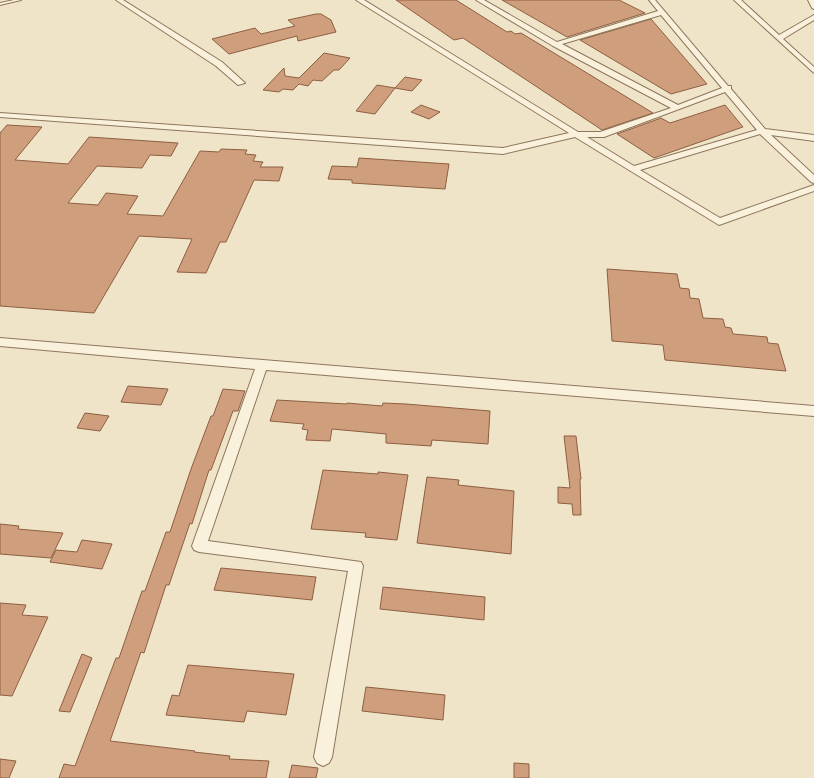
<svg xmlns="http://www.w3.org/2000/svg" width="814" height="778" viewBox="0 0 814 778" font-family="Bitter,serif">
<style>
.building{fill:#cf9f7d;stroke:#8d5f41}
.lines{fill:none;stroke-linecap:round;stroke-linejoin:round}
.lane-casing{stroke:#8d765c;stroke-width:2}
.street-casing{stroke:#8d765c;stroke-width:2}
.lane{fill:#faf1dc;fill-rule:evenodd}
.street{fill:#faf1dc;fill-rule:evenodd}
</style>
<rect width="100%" height="100%" fill="#f0e4c8"/>
<g class="building">
<polygon points="396,0 456,0 507,32 511,31 515,34 521,33 653,113 602,130 463,38 454,40"/>
<polygon points="502,0 619,0 645,13 567,37"/>
<polygon points="316,14 321,14 331,20 336,32 298,41 297,36 229,54 212,39 255,28 261,34 295,26 288,20"/>
<polygon points="651,19 707,84 671,94 580,40"/>
<polygon points="324,53 350,58 339,70 334,70 322,81 313,80 308,86 299,84 293,90 283,89 279,92 263,90 284,68 285,76 299,78"/>
<polygon points="405,77 422,80 412,91 395,88"/>
<polygon points="377,85 395,88 375,114 356,111"/>
<polygon points="421,105 440,112 429,119 411,112"/>
<polygon points="725,105 743,127 654,158 617,134 661,118 670,123"/>
<polygon points="7,125 42,127 15,160 68,164 89,137 178,143 171,156 150,155 142,168 97,166 68,203 98,205 106,193 138,196 127,214 163,216 200,151 219,152 221,149 247,150 245,154 256,155 253,161 263,162 260,167 283,167 279,181 254,180 226,242 220,242 206,273 177,272 192,239 139,236 94,313 0,306 0,133"/>
<polygon points="359,158 449,164 445,189 352,183 352,180 328,179 332,166 357,167"/>
<polygon points="607,269 677,274 680,288 689,289 690,298 699,299 703,318 723,319 725,327 731,328 733,334 767,337 768,343 778,344 786,371 665,360 663,345 612,341"/>
<polygon points="128,386 168,389 161,405 121,402"/>
<polygon points="223,389 245,391 238,411 233,411 211,470 209,470 192,524 190,523 169,585 166,585 144,653 141,652 110,741 195,751 194,752 230,756 229,759 269,761 266,778 59,778 64,764 75,766 116,658 119,658 142,591 145,591 166,532 170,532 191,469 211,416 213,416"/>
<polygon points="277,400 347,404 347,403 382,406 383,403 406,404 490,411 488,444 432,440 431,446 386,443 386,434 332,429 330,441 306,440 308,430 302,429 304,424 270,421"/>
<polygon points="85,413 109,416 100,431 77,428"/>
<polygon points="564,436 576,436 581,479 580,479 581,515 573,515 572,504 558,503 558,487 570,488"/>
<polygon points="323,470 378,474 378,472 408,475 397,540 365,537 366,533 311,529"/>
<polygon points="427,477 459,480 458,485 514,491 511,554 417,543"/>
<polygon points="0,524 19,526 18,529 63,533 51,558 0,554"/>
<polygon points="82,540 112,544 102,569 50,562 56,550 77,552"/>
<polygon points="221,568 316,577 312,600 214,590"/>
<polygon points="383,587 485,597 484,620 380,609"/>
<polygon points="0,603 26,605 22,615 48,617 12,696 0,695"/>
<polygon points="82,654 92,658 70,712 59,711"/>
<polygon points="188,665 294,674 286,715 247,711 244,722 166,715 172,695 179,696"/>
<polygon points="366,687 445,695 443,720 362,711"/>
<polygon points="0,759 16,761 9,778 0,778"/>
<polygon points="514,763 529,764 529,778 514,778"/>
<polygon points="292,765 318,768 316,778 289,778"/>
</g>
<g class="lines">
<defs>
<polygon id="lane" points="14,0 21,0 0,5 0,3"/>
<g id="street">
<polygon points="116,0 123,0 222,62 245,83 238,85 216,66"/>
<path d="M356 0H364L578 132H600L671 108 553 46 476 0H484L557 42 658 11 649 0H655L728 86H731V89L765 129 814 135V141L771 135 814 175V183L811 182 760 134 640 170 720 218 814 185V191L719 225 575 137 503 154 0 117V113L503 148 569 133ZM661 15 722 88 678 105 562 44ZM725 92 757 130 634 166 587 137H604Z"/>
<polygon points="734,0 741,0 779,35 814,15 814,20 783,39 814,67 814,73"/>
<polygon points="808,0 814,0 814,9 812,8"/>
<polygon points="0,338 814,406 814,416 266,370 208,541 361,562 363,566 332,757 329,763 323,766 317,763 314,757 348,571 199,552 194,550 192,546 255,369 0,346"/>
</g>
</defs>
<use href="#lane" class="lane-casing"/>
<use href="#street" class="street-casing"/>
<use href="#lane" class="lane"/>
<use href="#street" class="street"/>
</g>
</svg>
